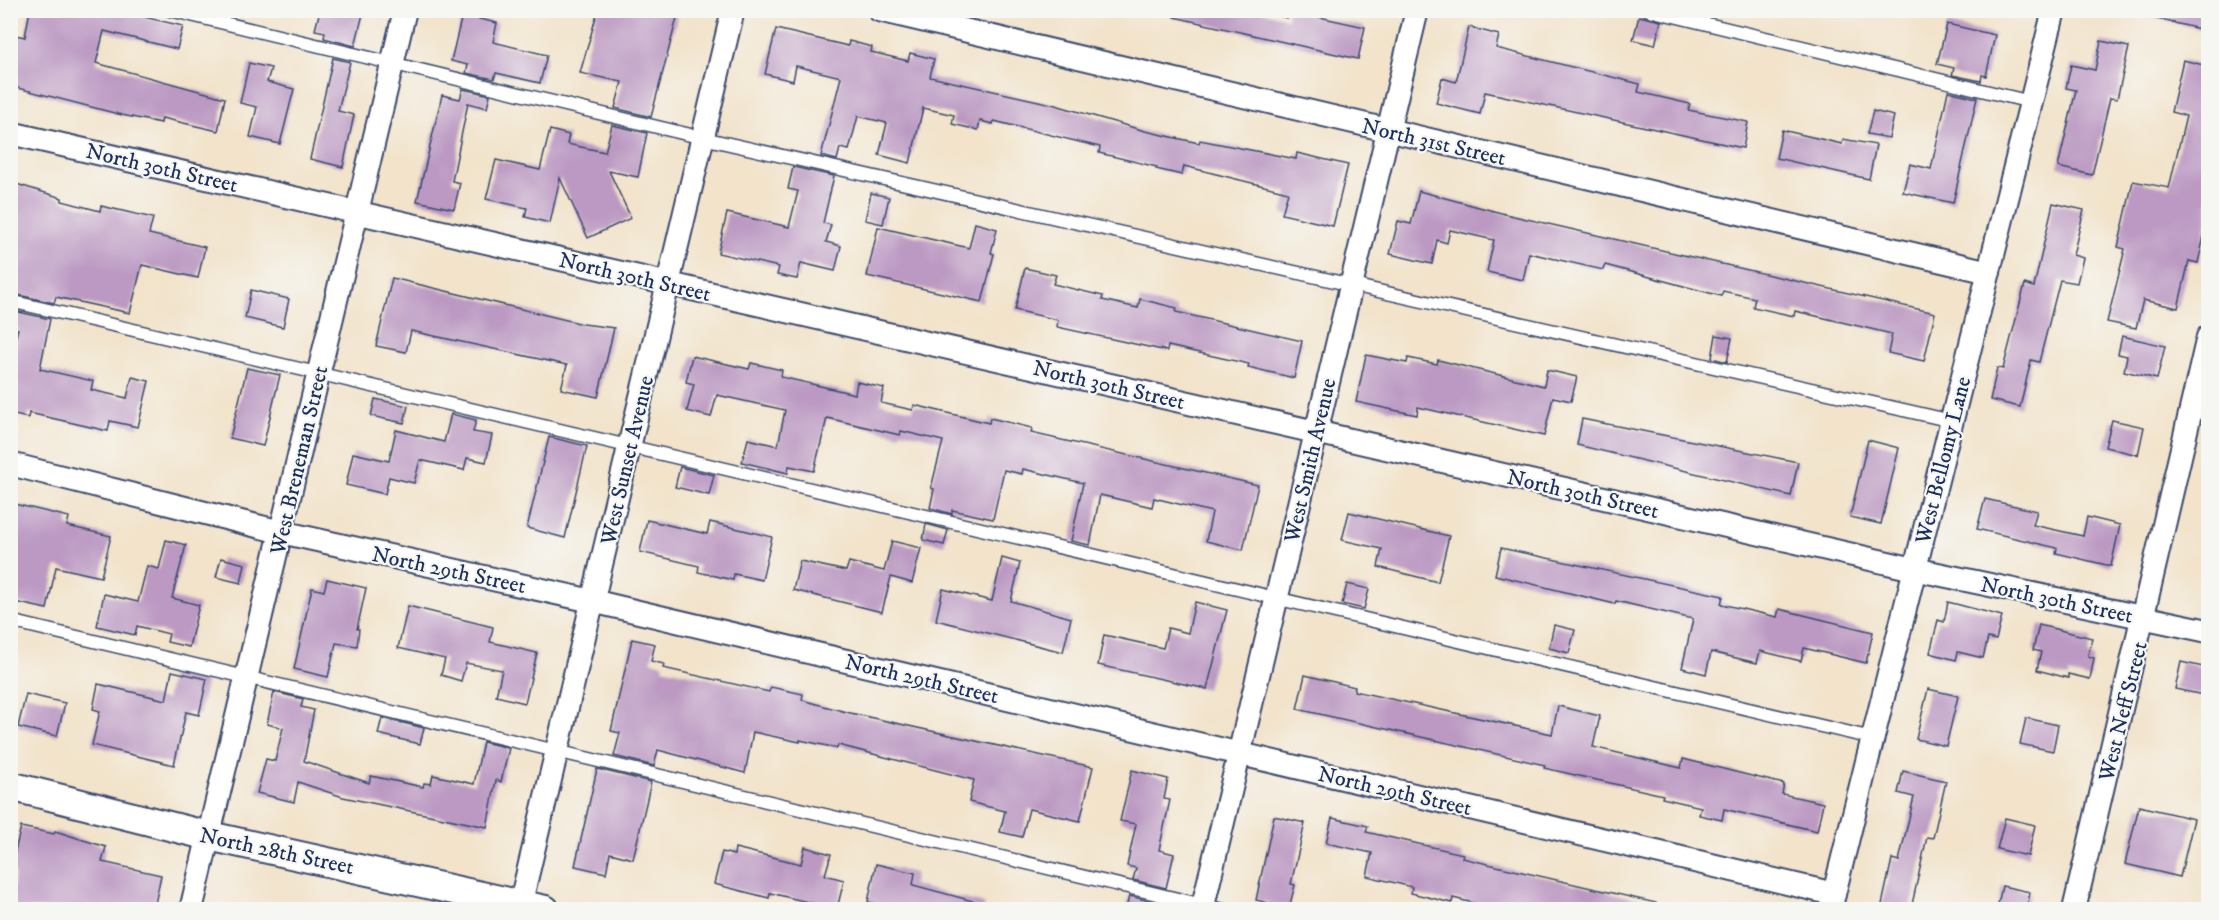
<svg xmlns="http://www.w3.org/2000/svg" width="2219" height="920" viewBox="0 0 2219 920" font-family="'IM FELL DW Pica',serif">
<style>
.building{fill:#bb99c2}
.lines{fill:none;stroke-linecap:round;stroke-linejoin:round}
.service-casing{stroke:#3b4a6e;stroke-width:15}
.minor-casing{stroke:#3b4a6e;stroke-width:26}
.tertiary-casing{stroke:#3b4a6e;stroke-width:32}
.service{stroke:#fff;stroke-width:12}
.minor{stroke:#fff;stroke-width:22}
.tertiary{stroke:#fff;stroke-width:28}
.labels{text-anchor:middle;stroke-width:4.5;stroke-linejoin:round;paint-order:stroke}
.street-label{font-size:22px;fill:#1b2f5e;stroke:#f6f6f2}
</style>
<rect width="100%" height="100%" fill="#f6f6f2"/>
<filter id="ink" filterUnits="userSpaceOnUse"><feTurbulence type="fractalNoise" baseFrequency=".0167" numOctaves="2"/><feDisplacementMap in="SourceGraphic" scale="12" xChannelSelector="R" yChannelSelector="G"/><feConvolveMatrix kernelMatrix="1 2 1 2 8 2 1 2 1" color-interpolation-filters="sRGB"/></filter>
<filter id="wash" filterUnits="userSpaceOnUse"><feTurbulence type="fractalNoise" baseFrequency=".008" numOctaves="4" result="noise"/><feDisplacementMap in="SourceGraphic" scale="24" xChannelSelector="R" yChannelSelector="G"/><feGaussianBlur stdDeviation="1.35" result="paint"/><feColorMatrix in="noise" values="0 0 0 0 0 0 0 0 0 0 0 0 0 0 0 0 0 1.4 0 .05"/><feComposite in="paint" operator="in"/></filter>
<g filter="url(#wash)">
<rect width="100%" height="100%" fill="#f2e3ca"/>
<g id="blocks">
<g class="building">
<polygon points="30,10 114,10 183,26 177,49 104,31 96,63 225,98 218,131 162,118 161,123 122,115 10,86 10,34 25,37"/>
<polygon points="320,10 364,10 355,46 324,38 325,32 315,30"/>
<polygon points="598,10 679,10 651,117 615,108 622,82 580,73"/>
<polygon points="1175,10 1256,10 1287,18 1288,10 1320,10 1319,17 1365,27 1358,59 1174,17"/>
<polygon points="2150,10 2208,10 2208,31 2149,17"/>
<polygon points="462,15 497,23 493,42 547,55 540,83 496,73 494,79 466,73 468,65 451,61"/>
<polygon points="1639,16 1661,21 1655,45 1633,40"/>
<polygon points="1947,24 1995,35 1986,76 1982,75 1981,81 1952,75 1954,68 1937,64"/>
<polygon points="1469,27 1499,35 1496,48 1640,84 1638,92 1690,104 1688,110 1748,122 1743,148 1485,92 1480,114 1436,103 1442,78 1456,82"/>
<polygon points="776,29 848,46 849,41 872,47 871,52 908,61 910,53 934,59 930,77 1052,104 1145,131 1199,143 1200,140 1296,159 1297,153 1348,165 1333,226 1282,214 1288,192 1184,166 1182,175 1156,169 1157,167 1099,153 1100,147 994,121 993,124 980,121 978,130 952,124 954,115 923,108 910,163 879,155 887,123 858,116 849,150 840,148 837,160 821,156 841,77 796,66 793,81 765,74"/>
<polygon points="2101,41 2129,47 2117,99 2110,98 2092,175 2058,167 2076,90 2066,88 2071,65 2095,70"/>
<polygon points="333,58 350,62 338,111 354,115 343,167 310,159"/>
<polygon points="2183,60 2208,66 2203,96 2208,97 2208,218 2198,263 2189,261 2178,308 2143,300 2136,328 2107,322 2125,249 2118,247 2133,181 2169,188 2186,116 2171,112"/>
<polygon points="249,63 271,68 267,82 294,89 280,144 250,137 257,107 240,103"/>
<polygon points="463,89 490,95 487,108 468,103 452,181 460,183 454,209 417,201 442,95 460,99"/>
<polygon points="1948,91 1977,98 1953,203 1903,192 1910,164 1931,169"/>
<polygon points="1873,111 1894,116 1889,138 1867,134"/>
<polygon points="612,125 647,133 638,177 609,171 631,218 588,238 560,178 550,223 525,217 527,208 486,199 496,160 540,170 550,130 569,135 567,144 605,152"/>
<polygon points="1782,130 1842,144 1843,139 1876,145 1869,179 1776,158"/>
<polygon points="793,167 834,176 823,223 831,225 826,242 841,246 835,271 801,263 797,279 777,275 779,267 718,253 727,213 789,227 798,191 788,189"/>
<polygon points="10,182 62,198 62,201 100,211 101,206 153,218 149,234 205,247 198,278 142,265 130,313 56,297 54,303 10,293"/>
<polygon points="1419,191 1505,214 1935,313 1924,361 1888,353 1892,334 1795,311 1794,316 1753,307 1755,298 1723,291 1721,296 1605,265 1603,270 1529,253 1523,280 1487,272 1494,240 1450,230 1447,243 1437,240 1432,264 1390,254 1398,221 1411,224"/>
<polygon points="871,193 889,197 883,224 865,220"/>
<polygon points="2053,203 2084,210 2073,255 2083,258 2077,283 2060,280 2039,362 2031,360 2020,407 1990,400 1997,368 2003,369 2025,284 2034,287"/>
<polygon points="975,223 997,229 991,253 994,254 982,302 867,276 878,227 969,248"/>
<polygon points="1025,268 1056,275 1053,284 1103,296 1102,300 1138,308 1140,299 1177,308 1176,312 1302,341 1294,378 1248,367 1249,364 1168,346 1167,351 1057,327 1058,320 1015,310"/>
<polygon points="392,278 583,324 614,328 598,397 561,389 567,365 411,331 406,352 376,346"/>
<polygon points="251,290 289,299 283,327 245,318"/>
<polygon points="10,310 50,319 40,369 93,381 91,390 127,398 132,377 149,381 138,427 110,421 108,431 29,413 28,418 10,414 10,360 18,329 10,328"/>
<polygon points="1716,335 1732,338 1727,362 1712,358"/>
<polygon points="2122,336 2165,346 2157,379 2124,371 2127,356 2118,354"/>
<polygon points="1366,355 1407,363 1408,358 1437,364 1438,360 1544,386 1547,370 1577,377 1571,401 1553,397 1544,436 1418,407 1417,415 1356,402"/>
<polygon points="692,356 749,369 751,363 782,370 781,377 855,394 857,382 884,388 881,403 913,410 914,405 989,423 990,418 1032,428 1031,433 1258,485 1243,550 1206,541 1212,512 1154,498 1152,507 1100,495 1090,545 1071,541 1083,483 1023,469 1022,474 1004,470 993,519 952,510 952,514 930,508 934,489 931,488 943,441 901,431 900,435 827,418 814,471 789,466 788,473 742,462 748,439 778,446 785,410 717,395 711,417 687,411 694,384 686,382"/>
<polygon points="247,368 280,375 263,446 230,438"/>
<polygon points="375,399 408,406 404,423 371,416"/>
<polygon points="451,414 476,420 473,432 492,435 486,462 467,458 464,470 420,460 414,483 389,477 385,494 346,485 353,453 389,461 396,430 444,442"/>
<polygon points="1582,419 1798,462 1791,496 1577,445"/>
<polygon points="2112,420 2144,427 2138,455 2105,447"/>
<polygon points="549,437 587,446 565,538 527,528"/>
<polygon points="1868,440 1899,448 1881,524 1850,517"/>
<polygon points="680,467 714,475 709,495 675,487"/>
<polygon points="1985,499 2037,511 2033,525 2083,536 2087,517 2120,525 2111,566 2056,553 2057,548 1977,529"/>
<polygon points="10,503 69,517 67,526 111,536 101,577 56,567 47,609 10,601"/>
<polygon points="1349,512 1449,536 1438,582 1378,567 1382,549 1342,540"/>
<polygon points="647,520 707,534 710,522 772,537 762,580 734,574 733,580 698,572 699,566 640,552"/>
<polygon points="926,524 948,530 944,545 923,540"/>
<polygon points="166,540 186,545 172,598 199,605 189,647 167,642 169,634 137,626 135,635 97,626 104,594 138,602 147,566 159,569"/>
<polygon points="892,541 921,548 912,583 891,577 882,612 793,590 800,561 846,571 849,562 884,571"/>
<polygon points="1501,548 1723,596 1721,604 1777,617 1779,609 1873,632 1866,663 1804,648 1801,661 1760,651 1757,663 1711,652 1706,674 1682,668 1693,619 1616,601 1615,604 1495,575"/>
<polygon points="221,558 245,564 241,583 216,577"/>
<polygon points="1002,558 1020,563 1011,601 1071,618 1063,652 936,620 943,589 992,601"/>
<polygon points="327,579 366,588 357,629 359,629 357,646 336,643 328,677 294,669 312,588 324,591"/>
<polygon points="1347,584 1369,589 1364,609 1342,604"/>
<polygon points="1195,602 1227,610 1207,689 1098,665 1104,635 1163,648 1168,628 1188,633"/>
<polygon points="1948,602 2002,616 1996,640 1988,638 1983,658 1958,652 1956,660 1930,653 1938,620 1944,622"/>
<polygon points="408,606 493,627 490,642 537,653 525,703 496,696 502,670 466,663 461,681 441,675 445,659 398,648"/>
<polygon points="1554,625 1575,630 1569,653 1549,648"/>
<polygon points="2039,625 2092,638 2088,656 2094,658 2090,679 2068,674 2068,678 2037,670 2041,652 2033,650"/>
<polygon points="632,639 655,644 651,661 664,664 663,668 769,692 771,687 803,694 802,700 846,712 1093,767 1080,821 1029,809 1022,837 1000,832 1005,811 969,802 974,780 838,745 837,748 800,740 800,742 753,732 745,773 658,750 654,766 614,756 620,733 611,731"/>
<polygon points="2181,662 2208,668 2208,696 2175,689"/>
<polygon points="172,671 207,679 199,715 186,712 174,765 92,745 100,711 93,709 98,684 166,700"/>
<polygon points="1305,675 1355,687 1354,691 1552,734 1558,706 1600,716 1593,747 1681,768 1683,759 1784,784 1782,794 1823,803 1817,831 1724,809 1722,820 1699,815 1701,807 1662,798 1663,795 1544,768 1545,765 1297,709"/>
<polygon points="1928,689 1958,696 1946,746 1916,739"/>
<polygon points="274,692 303,699 301,707 314,710 304,761 369,783 371,776 423,787 424,783 431,784 433,775 474,784 483,742 509,748 501,782 496,780 487,827 343,797 298,782 294,802 257,793 266,759 275,761 283,728 267,724"/>
<polygon points="26,694 65,703 57,736 18,727"/>
<polygon points="382,718 424,728 420,744 378,734"/>
<polygon points="2026,718 2058,725 2053,751 2020,744"/>
<polygon points="597,769 651,782 633,859 610,853 606,873 575,866"/>
<polygon points="1132,770 1168,779 1164,799 1170,800 1159,850 1174,854 1166,888 1133,880 1136,868 1127,866 1136,824 1120,821"/>
<polygon points="1903,771 1946,781 1933,838 1927,837 1911,909 1881,909 1892,859 1899,861 1914,797 1898,793"/>
<polygon points="2139,806 2194,819 2180,877 2125,864"/>
<polygon points="1274,816 1305,823 1291,884 1295,885 1289,908 1256,900"/>
<polygon points="1332,818 1368,826 1366,832 1463,854 1462,858 1656,903 1655,909 1485,909 1486,906 1453,898 1452,903 1411,893 1412,887 1367,876 1372,853 1326,843"/>
<polygon points="2005,818 2035,825 2028,856 1997,849"/>
<polygon points="21,827 54,834 55,831 106,847 102,862 161,875 154,909 120,905 119,909 10,909 15,873 10,871"/>
<polygon points="805,847 831,854 825,875 844,880 837,909 770,893 769,898 714,884 722,852 734,855 735,848 801,864"/>
<polygon points="876,864 915,873 913,885 984,904 983,909 902,909 868,902"/>
<polygon points="2002,886 2030,892 2027,909 1997,909"/>
<polygon points="1129,896 1162,904 1161,909 1126,909"/>
</g>
</g>
</g>
<g filter="url(#ink)">
<use href="#blocks" fill-opacity="0" stroke="#3b4a6e" stroke-width="1.5"/>
<g class="lines">
<defs>
<g id="service">
<polyline points="170,10 703,138 1952,421"/>
<polyline points="1649,10 2031,102"/>
<polyline points="10,301 1872,738"/>
<polyline points="10,621 1224,910"/>
</g>
<g id="minor">
<polyline points="879,10 1989,272"/>
<polyline points="10,133 1914,569 2208,631"/>
<polyline points="10,464 281,532 592,601 1834,894"/>
<polyline points="191,910 405,10"/>
<polyline points="519,910 733,10"/>
<polyline points="1202,910 1417,10"/>
<polyline points="1830,910 2054,10"/>
<polyline points="2074,910 2208,337"/>
</g>
<polyline id="tertiary" points="10,786 209,836 545,910"/>
</defs>
<use href="#service" class="service-casing"/>
<use href="#minor" class="minor-casing"/>
<use href="#tertiary" class="tertiary-casing"/>
<use href="#service" class="service"/>
<use href="#minor" class="minor"/>
<use href="#tertiary" class="tertiary"/>
</g>
</g>
<g class="labels">
<g class="street-label">
<text transform="translate(1434 141) rotate(13)" y="8">North 31st Street</text>
<text transform="translate(162 167) rotate(13)" y="8">North 30th Street</text>
<text transform="translate(635 276) rotate(13)" y="8">North 30th Street</text>
<text transform="translate(1109 384) rotate(13)" y="8">North 30th Street</text>
<text transform="translate(298 460) rotate(-77)" y="8">West Breneman Street</text>
<text transform="translate(626 460) rotate(-77)" y="8">West Sunset Avenue</text>
<text transform="translate(1309 460) rotate(-77)" y="8">West Smith Avenue</text>
<text transform="translate(1942 460) rotate(-76)" y="8">West Bellomy Lane</text>
<text transform="translate(1583 493) rotate(13)" y="8">North 30th Street</text>
<text transform="translate(449 569) rotate(12)" y="8">North 29th Street</text>
<text transform="translate(2057 599) rotate(12)" y="8">North 30th Street</text>
<text transform="translate(922 678) rotate(13)" y="8">North 29th Street</text>
<text transform="translate(2122 711) rotate(-76)" y="8">West Neff Street</text>
<text transform="translate(1395 790) rotate(13)" y="8">North 29th Street</text>
<text transform="translate(277 850) rotate(12)" y="8">North 28th Street</text>
</g>
</g>
<rect width="2219" height="920" fill="none" stroke="#f6f6f2" stroke-width="36"/>
</svg>
